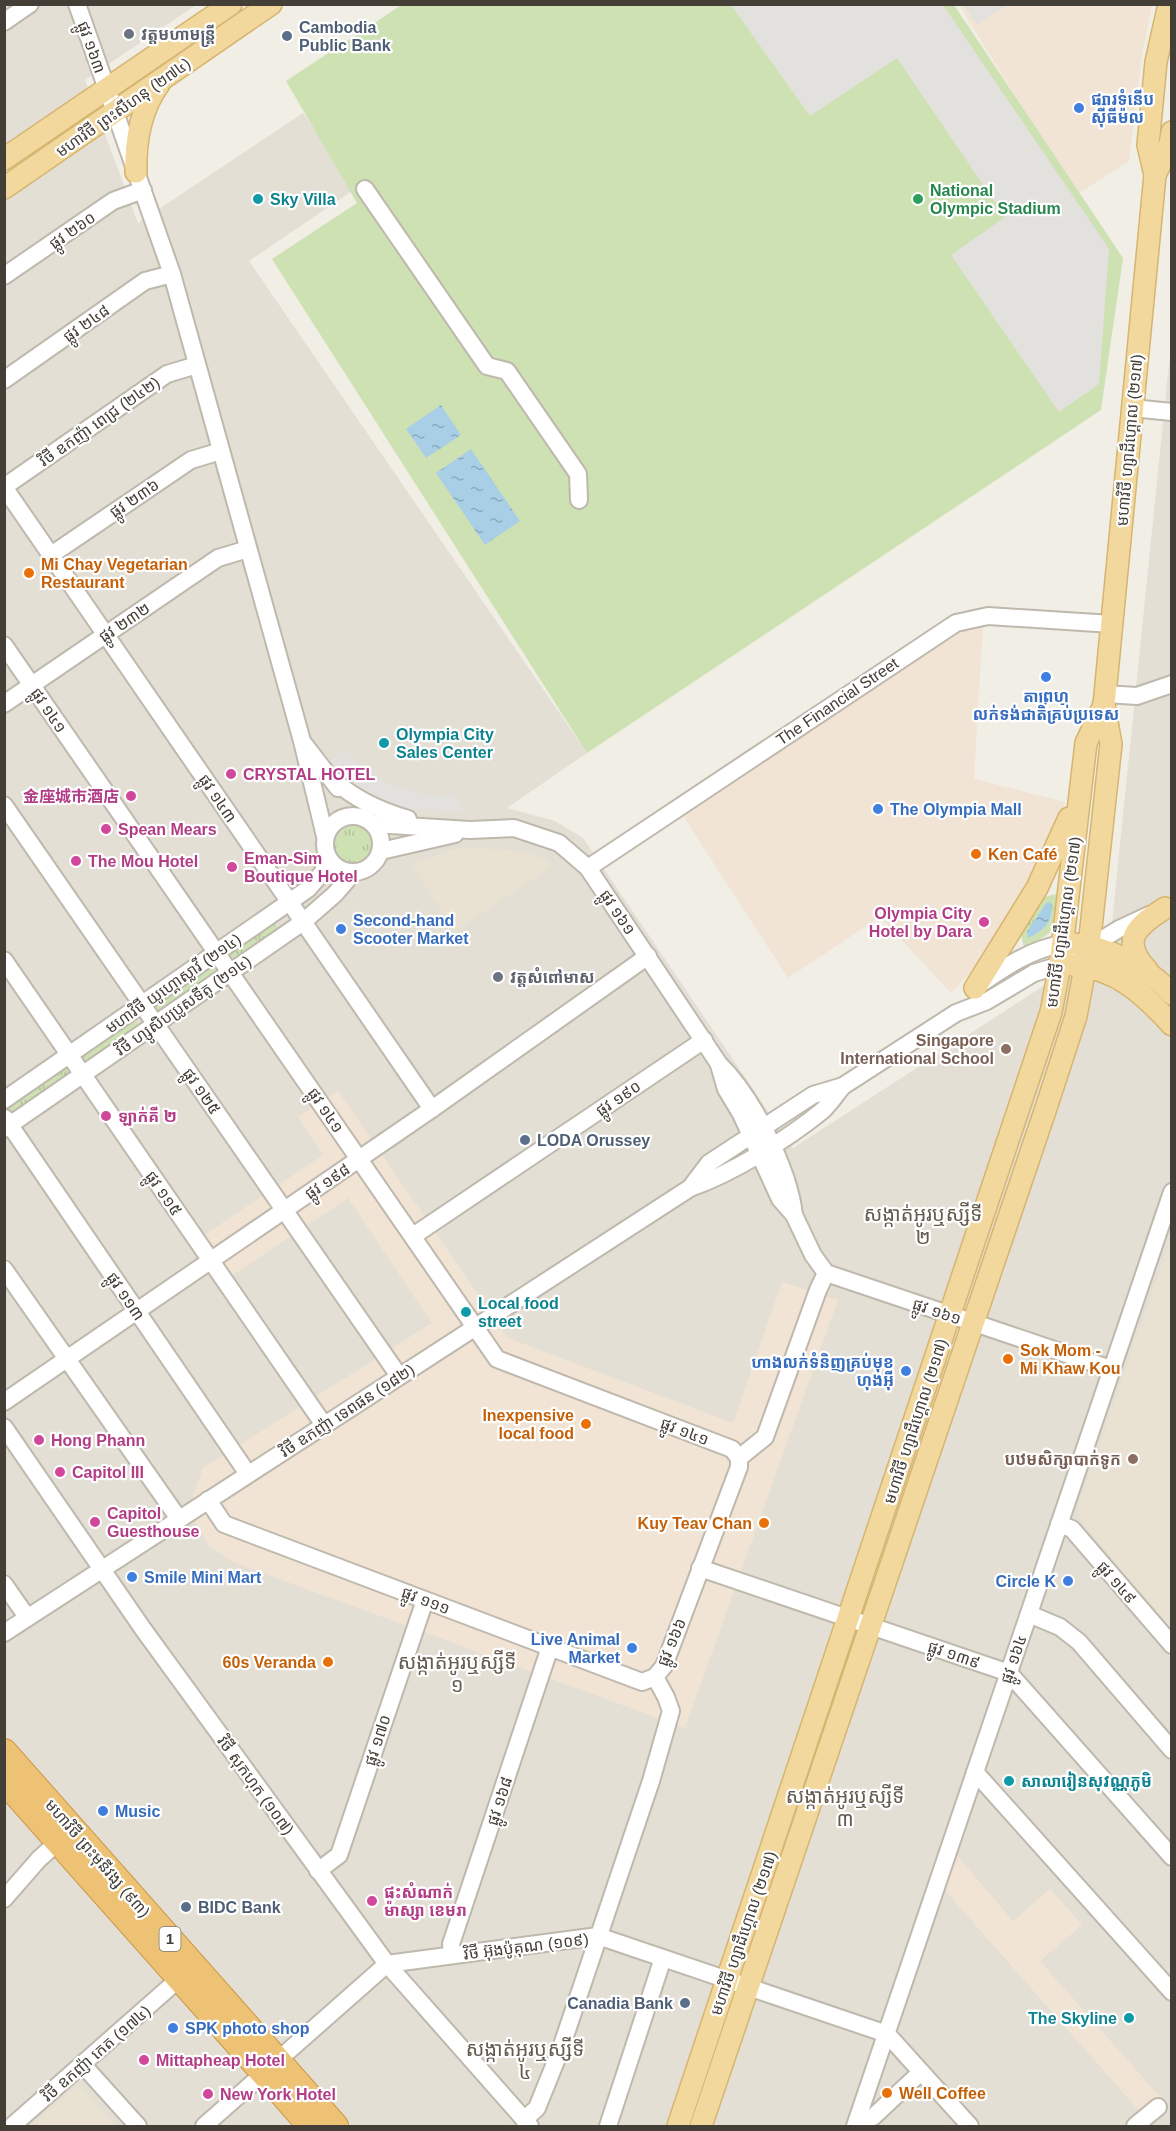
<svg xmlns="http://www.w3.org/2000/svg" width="1176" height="2131" viewBox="0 0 1176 2131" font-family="Arial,'Noto Sans SC','Noto Sans Khmer',sans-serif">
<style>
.residential{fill:#e4dfd5}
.commercial{fill:#f1e4d4}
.education{fill:#e9e2d2}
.grass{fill:url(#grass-tufts)}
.garden{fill:#cee1b3}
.parking{fill:#e3e1de}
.water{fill:url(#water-ripples)}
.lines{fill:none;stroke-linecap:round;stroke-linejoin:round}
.minor-casing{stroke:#beb8ad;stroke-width:20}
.major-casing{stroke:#d5b570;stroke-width:24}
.highway-casing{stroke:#cb9746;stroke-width:28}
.minor{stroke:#fff;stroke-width:16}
.major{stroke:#f3d89e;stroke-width:21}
.highway{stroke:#edc275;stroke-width:26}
.worship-dot{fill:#6b7280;stroke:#fff;stroke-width:2}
.service-dot{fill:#5c6f8a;stroke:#fff;stroke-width:2}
.shop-dot{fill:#3f7fe0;stroke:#fff;stroke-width:2}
.culture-dot{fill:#0f9aa8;stroke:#fff;stroke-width:2}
.leisure-dot{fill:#2e9e5b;stroke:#fff;stroke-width:2}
.food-dot{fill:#e8710a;stroke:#fff;stroke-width:2}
.hotel-dot{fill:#d1479c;stroke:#fff;stroke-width:2}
.education-dot{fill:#8d6e63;stroke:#fff;stroke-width:2}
.labels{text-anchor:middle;stroke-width:4.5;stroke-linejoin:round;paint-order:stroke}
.shield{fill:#fff;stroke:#7b7872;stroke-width:1.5}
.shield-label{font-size:15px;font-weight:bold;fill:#433e36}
.service-label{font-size:16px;font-weight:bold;fill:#4e5e75;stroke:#fff;text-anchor:start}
.worship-label{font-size:16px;font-weight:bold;fill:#5b616d;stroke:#fff;text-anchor:start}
.street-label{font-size:16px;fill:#433e36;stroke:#fff}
.shop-label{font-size:16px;font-weight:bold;fill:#366cbe;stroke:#fff;text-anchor:start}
.leisure-label{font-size:16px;font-weight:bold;fill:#27864d;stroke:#fff;text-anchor:start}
.culture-label{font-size:16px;font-weight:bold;fill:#0d838f;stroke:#fff;text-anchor:start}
.food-label{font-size:16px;font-weight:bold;fill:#c56008;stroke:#fff;text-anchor:start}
.hotel-label{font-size:16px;font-weight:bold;fill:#b23c85;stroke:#fff;text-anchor:start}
.education-label{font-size:16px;font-weight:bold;fill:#785e54;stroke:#fff;text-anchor:end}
.quarter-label{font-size:20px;fill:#655b4f;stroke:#fff}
</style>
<defs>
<pattern id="grass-tufts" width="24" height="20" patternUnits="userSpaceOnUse" patternTransform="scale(1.5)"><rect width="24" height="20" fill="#cee1b3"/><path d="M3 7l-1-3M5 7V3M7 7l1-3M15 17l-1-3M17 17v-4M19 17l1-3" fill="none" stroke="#b2c29b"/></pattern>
<pattern id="water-ripples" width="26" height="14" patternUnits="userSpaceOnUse" patternTransform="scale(1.5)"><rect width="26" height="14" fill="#a9cfe7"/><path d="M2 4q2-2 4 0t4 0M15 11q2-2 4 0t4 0" fill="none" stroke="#8ba9bc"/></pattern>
</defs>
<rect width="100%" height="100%" fill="#f1eee6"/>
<polygon class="residential" points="5,5 196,5 85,80 138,223 303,113 355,189 249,261 587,753 507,808 555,821 583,838 793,1148 1110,943 1171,344 1171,2126 5,2126"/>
<g class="commercial">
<polygon points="959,5 1152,5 1142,56 1129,161 1076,195"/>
<polygon points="983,627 974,779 1065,802 1047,856 989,953 951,993 880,917 788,978 683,816 957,632"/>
<polygon points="338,1091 508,1338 733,1423 782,1282 838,1300 685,1728 233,1562 209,1546 188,1511 203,1468 432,1323 348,1198 228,1278 200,1238 323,1155 298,1117"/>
<polygon points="953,1851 1013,1921 1050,1889 1082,1925 1040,1961 1160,2097 1142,2114 941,1886"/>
</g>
<g class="education">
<polygon points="471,848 508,850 538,856 553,865 455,931 413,866 448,850"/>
<polygon points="1171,1238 1171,1631 1079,1518 1079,1504"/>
<polygon points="78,2084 116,2126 31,2126"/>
</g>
<g class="grass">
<circle cx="357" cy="844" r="23"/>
<path d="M1057 894C1062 927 1053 934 1024 947L1020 931 1043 897Z"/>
<polygon points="273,921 279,930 235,961 229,952"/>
<polygon points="211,964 218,973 155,1016 149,1007"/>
<polygon points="134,1018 140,1027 86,1065 79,1056"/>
<polygon points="66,1064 72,1074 13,1115 6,1105"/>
</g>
<polygon class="garden" points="403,4 954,5 1123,258 1101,410 587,753 272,259 357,203 286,81"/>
<g class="parking">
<polygon points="731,5 943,5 1109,249 1099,384 1059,412 951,255 1005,217 897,58 810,116"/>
<polygon points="964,5 1008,5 977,25"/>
<polygon points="345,748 358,765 388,784 427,796 448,797 450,792 464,810 409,809 381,801 361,791 330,761"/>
</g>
<g class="water">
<polygon points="441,405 461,435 426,458 406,429"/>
<polygon points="471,449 520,521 485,545 436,473"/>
<path d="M1051 902C1054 921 1045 930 1028 938L1027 932 1046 903Z"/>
</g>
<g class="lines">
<defs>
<g id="minor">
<polyline points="77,4 172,274 302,741 325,836"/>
<polyline points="4,22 30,4"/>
<polyline points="365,189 487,366 507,371 578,474 579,500"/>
<polyline points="4,276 113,201 143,190"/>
<polyline points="4,380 145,281 172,274"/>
<polyline points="1132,408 1172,412"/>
<polyline points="4,487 432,1109"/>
<polyline points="4,487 167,374 197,365"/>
<polyline points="51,555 191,460 221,451"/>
<polyline points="4,645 497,1359 732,1449 739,1458"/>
<polyline points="1105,694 1137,696 1172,684"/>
<polyline points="4,704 218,558 248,549"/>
<polyline points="304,744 338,788"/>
<path d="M332 779C355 799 378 810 408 819"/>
<polyline points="4,805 399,1376"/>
<circle cx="353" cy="844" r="28"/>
<path d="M374 824 470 830 514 828 559 843 588 868 719 1064C752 1096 789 1169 794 1215"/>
<polyline points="381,851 455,834"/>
<polyline points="588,868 956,623 988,616 1112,624"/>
<polyline points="4,960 324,1425"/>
<path d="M979 985C1005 967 1031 949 1062 944"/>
<polyline points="719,1065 726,1089 741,1114 780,1199 794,1215 813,1255 826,1273 1111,1369"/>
<polyline points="4,1100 308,889 323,872 327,855"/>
<polyline points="5,1118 248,1474"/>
<polyline points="4,1129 303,922 335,894 354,872"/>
<polyline points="690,1188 709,1163 813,1095 843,1086 956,1013 987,1001 1034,973 1060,965 1119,929 1149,915"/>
<polyline points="413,1236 704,1040"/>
<polyline points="4,1269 179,1519"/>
<polyline points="4,1402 432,1109 648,956"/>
<polyline points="4,1427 143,1629 387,1964 530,2126"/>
<polyline points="739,1458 765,1437 818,1290 826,1273"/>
<polyline points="208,1500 224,1524 642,1682 655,1677"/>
<polyline points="1059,1524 1072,1529 1172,1645"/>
<polyline points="700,1568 1009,1673 1172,1857"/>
<polyline points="4,1584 27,1617"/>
<polyline points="1029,1614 1060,1627 1079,1642 1172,1750"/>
<path d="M4 1633 690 1188C733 1173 786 1140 822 1111 830 1104 836 1094 843 1086"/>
<polyline points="655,1677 664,1666 739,1467 739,1458"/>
<polyline points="975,1772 1172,1992"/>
<polyline points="318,1871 339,1855 425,1600"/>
<polyline points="4,1899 39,1859 59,1841"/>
<polyline points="452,1955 451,1944 550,1647"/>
<polyline points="277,2061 387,1964 598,1936 887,2034 970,2126"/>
<polyline points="83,2065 138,2126"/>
<polyline points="858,2118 866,2119 873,2117 921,2072"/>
<polyline points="524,2120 537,2108 560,2051 651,1781 671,1711 666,1697 655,1677"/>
<polyline points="12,2126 180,1978"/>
<polyline points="204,2126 264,2073"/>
<polyline points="608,2126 663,1958"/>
<polyline points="855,2126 1172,1192"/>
<polyline points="1135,2126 1158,2107"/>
</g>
<g id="major">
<polyline points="4,159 231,4"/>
<path d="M136 172C135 141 141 109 159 84"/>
<polyline points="1155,175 1170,144 1172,132"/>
<polyline points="4,188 271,4"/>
<path d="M1075 944C1113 949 1145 966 1172 994"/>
<path d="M1073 965C1116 968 1144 994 1172 1025"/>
<path d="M1147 970C1119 940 1137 926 1165 908"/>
<polyline points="975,988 1037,888 1069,818"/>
<polyline points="678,2126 1051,1012 1060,965 1086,743 1104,705"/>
<polyline points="701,2126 1046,1108 1076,1016 1089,946 1111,744 1104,705 1155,175 1148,145 1156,62 1169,4"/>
</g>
<g id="highway">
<polyline points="4,1752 335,2126"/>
<polyline points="4,1780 311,2126"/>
</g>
</defs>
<use href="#minor" class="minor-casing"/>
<use href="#major" class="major-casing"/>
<use href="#highway" class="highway-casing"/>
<use href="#minor" class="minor"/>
<use href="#major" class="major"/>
<use href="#highway" class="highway"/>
</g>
<g class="worship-dot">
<circle cx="129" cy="34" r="6"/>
<circle cx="498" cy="977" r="6"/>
</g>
<g class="service-dot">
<circle cx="287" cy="36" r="6"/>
<circle cx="525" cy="1140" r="6"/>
<circle cx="186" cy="1907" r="6"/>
<circle cx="685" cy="2003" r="6"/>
</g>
<g class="shop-dot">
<circle cx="1079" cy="108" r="6"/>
<circle cx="1046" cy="677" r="6"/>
<circle cx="878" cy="809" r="6"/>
<circle cx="341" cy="929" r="6"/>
<circle cx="906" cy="1371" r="6"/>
<circle cx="132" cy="1577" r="6"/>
<circle cx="1068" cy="1581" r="6"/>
<circle cx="632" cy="1648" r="6"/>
<circle cx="103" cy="1811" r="6"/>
<circle cx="173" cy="2028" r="6"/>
</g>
<g class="culture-dot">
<circle cx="258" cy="199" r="6"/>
<circle cx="384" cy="743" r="6"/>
<circle cx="466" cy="1312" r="6"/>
<circle cx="1009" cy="1781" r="6"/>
<circle cx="1129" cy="2018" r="6"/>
</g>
<circle class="leisure-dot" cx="918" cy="199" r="6"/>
<g class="food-dot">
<circle cx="29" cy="573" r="6"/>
<circle cx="976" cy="854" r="6"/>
<circle cx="1008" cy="1359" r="6"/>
<circle cx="586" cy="1424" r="6"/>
<circle cx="764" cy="1523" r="6"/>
<circle cx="328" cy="1662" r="6"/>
<circle cx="887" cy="2093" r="6"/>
</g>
<g class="hotel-dot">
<circle cx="231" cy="774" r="6"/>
<circle cx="131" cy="796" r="6"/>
<circle cx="106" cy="829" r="6"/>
<circle cx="76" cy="861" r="6"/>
<circle cx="232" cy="867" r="6"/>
<circle cx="984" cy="922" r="6"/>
<circle cx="106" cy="1116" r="6"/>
<circle cx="39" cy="1440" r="6"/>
<circle cx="60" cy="1472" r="6"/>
<circle cx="95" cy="1522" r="6"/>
<circle cx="372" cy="1901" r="6"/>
<circle cx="144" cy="2060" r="6"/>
<circle cx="208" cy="2094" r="6"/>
</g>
<g class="education-dot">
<circle cx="1006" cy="1049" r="6"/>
<circle cx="1133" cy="1459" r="6"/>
</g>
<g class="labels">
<rect class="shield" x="159.5" y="1927" width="21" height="24" rx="4.5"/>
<g class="shield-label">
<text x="170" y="1944">1</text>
</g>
<g class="service-label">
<text x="299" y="33">Cambodia<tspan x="299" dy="18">Public Bank</tspan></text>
<text x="537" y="1146">LODA Orussey</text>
<text x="198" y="1913">BIDC Bank</text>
<text x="673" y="2009" text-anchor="end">Canadia Bank</text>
</g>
<g class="worship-label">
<text x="141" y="40">វត្តមហាមន្រ្តី</text>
<text x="510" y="983">វត្តសំពៅមាស</text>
</g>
<g class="street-label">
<text transform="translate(92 47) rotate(70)" y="6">ផ្លូវ ១៦៣</text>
<text transform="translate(123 107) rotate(-35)" y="6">មហាវិថី ព្រះសីហនុ (២៧៤)</text>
<text transform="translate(72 230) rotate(-35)" y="6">ផ្លូវ ២៦០</text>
<text transform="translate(86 323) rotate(-35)" y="6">ផ្លូវ ២៤៨</text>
<text transform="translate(99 421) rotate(-35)" y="6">វិថី ឧកញ៉ា ពេជ្រ (២៤២)</text>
<text transform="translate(1129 440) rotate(-85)" y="6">មហាវិថី ហ្សាដឹហ្គោល (២១៧)</text>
<text transform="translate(134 498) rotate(-34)" y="6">ផ្លូវ ២៣៦</text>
<text transform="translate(124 622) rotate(-34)" y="6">ផ្លូវ ២៣២</text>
<text transform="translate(837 701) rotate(-34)" y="6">The Financial Street</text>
<text transform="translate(49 710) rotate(56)" y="6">ផ្លូវ ១៤១</text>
<text transform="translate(218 798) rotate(56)" y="6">ផ្លូវ ១៤៣</text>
<text transform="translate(618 912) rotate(56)" y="6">ផ្លូវ ១៦១</text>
<text transform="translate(1063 922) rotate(-82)" y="6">មហាវិថី ហ្សាដឹហ្គោល (២១៧)</text>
<text transform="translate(173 983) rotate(-35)" y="6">មហាវិថី យូហ្គោស្លាវី (២១៤)</text>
<text transform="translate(183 1005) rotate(-35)" y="6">វិថី ហ្សូសិបប្រូសទីតូ (២១៤)</text>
<text transform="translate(202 1091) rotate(55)" y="6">ផ្លូវ ១២៥</text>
<text transform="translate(618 1098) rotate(-34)" y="6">ផ្លូវ ១៩០</text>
<text transform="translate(326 1110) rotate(56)" y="6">ផ្លូវ ១៤១</text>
<text transform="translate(327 1181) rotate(-34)" y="6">ផ្លូវ ១៩៨</text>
<text transform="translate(164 1193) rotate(55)" y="6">ផ្លូវ ១១៥</text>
<text transform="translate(126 1296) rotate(56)" y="6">ផ្លូវ ១១៣</text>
<text transform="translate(937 1311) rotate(19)" y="6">ផ្លូវ ១៦១</text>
<text transform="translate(347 1410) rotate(-33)" y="6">វិថី ឧកញ៉ា ទេពផន (១៨២)</text>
<text transform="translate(915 1421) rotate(-72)" y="6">មហាវិថី ហ្សាដឹហ្គោល (២១៧)</text>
<text transform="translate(685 1431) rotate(21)" y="6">ផ្លូវ ១៤១</text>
<text transform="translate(1117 1582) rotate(49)" y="6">ផ្លូវ ១៤៩</text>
<text transform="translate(426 1600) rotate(21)" y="6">ផ្លូវ ១១១</text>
<text transform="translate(671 1642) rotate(-67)" y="6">ផ្លូវ ១៦៦</text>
<text transform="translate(954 1654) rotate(19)" y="6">ផ្លូវ ១៣៩</text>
<text transform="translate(1013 1659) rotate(-71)" y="6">ផ្លូវ ១៦៤</text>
<text transform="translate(377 1740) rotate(-72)" y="6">ផ្លូវ ១៧០</text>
<text transform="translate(256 1785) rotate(54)" y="6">វិថី សុកហុក (១០៧)</text>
<text transform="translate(499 1801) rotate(-72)" y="6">ផ្លូវ ១៦៨</text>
<text transform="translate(98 1858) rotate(49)" y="6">មហាវិថី ព្រះមុនីវង្ស (៩៣)</text>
<text transform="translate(743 1933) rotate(-71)" y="6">មហាវិថី ហ្សាដឹហ្គោល (២១៧)</text>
<text transform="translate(526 1946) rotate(-7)" y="6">វិថី អ៊ុងប៉ូគុណ (១០៩)</text>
<text transform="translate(96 2053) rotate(-41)" y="6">វិថី ឧកញ៉ា កេត (១៧៤)</text>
</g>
<g class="shop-label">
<text x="1091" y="105">ផ្សារទំនើប<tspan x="1091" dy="18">ស៊ីធីម៉ល</tspan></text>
<text x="1046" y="702" text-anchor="middle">តាព្រហ្ម<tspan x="1046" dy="18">លក់ទង់ជាតិគ្រប់ប្រទេស</tspan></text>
<text x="890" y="815">The Olympia Mall</text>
<text x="353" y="926">Second-hand<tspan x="353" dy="18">Scooter Market</tspan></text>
<text x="894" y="1368" text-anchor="end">ហាងលក់ទំនិញគ្រប់មុខ<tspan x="894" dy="18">ហុងអ៊ី</tspan></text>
<text x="144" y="1583">Smile Mini Mart</text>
<text x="1056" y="1587" text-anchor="end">Circle K</text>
<text x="620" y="1645" text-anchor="end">Live Animal<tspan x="620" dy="18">Market</tspan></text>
<text x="115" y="1817">Music</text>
<text x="185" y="2034">SPK photo shop</text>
</g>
<g class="leisure-label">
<text x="930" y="196">National<tspan x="930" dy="18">Olympic Stadium</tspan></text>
</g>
<g class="culture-label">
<text x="270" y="205">Sky Villa</text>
<text x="396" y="740">Olympia City<tspan x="396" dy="18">Sales Center</tspan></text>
<text x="478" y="1309">Local food<tspan x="478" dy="18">street</tspan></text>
<text x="1021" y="1787">សាលារៀនសុវណ្ណភូមិ</text>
<text x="1117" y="2024" text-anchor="end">The Skyline</text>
</g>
<g class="food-label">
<text x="41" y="570">Mi Chay Vegetarian<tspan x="41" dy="18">Restaurant</tspan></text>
<text x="988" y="860">Ken Café</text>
<text x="1020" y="1356">Sok Mom -<tspan x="1020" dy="18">Mi Khaw Kou</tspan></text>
<text x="574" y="1421" text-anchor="end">Inexpensive<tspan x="574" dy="18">local food</tspan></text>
<text x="752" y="1529" text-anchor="end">Kuy Teav Chan</text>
<text x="316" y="1668" text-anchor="end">60s Veranda</text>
<text x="899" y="2099">Well Coffee</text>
</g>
<g class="hotel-label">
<text x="243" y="780">CRYSTAL HOTEL</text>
<text x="119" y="802" text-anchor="end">金座城市酒店</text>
<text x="118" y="835">Spean Mears</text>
<text x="244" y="864">Eman-Sim<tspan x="244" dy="18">Boutique Hotel</tspan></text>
<text x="88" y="867">The Mou Hotel</text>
<text x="972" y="919" text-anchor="end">Olympia City<tspan x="972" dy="18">Hotel by Dara</tspan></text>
<text x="118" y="1122">ឡាក់គី ២</text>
<text x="51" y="1446">Hong Phann</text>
<text x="72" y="1478">Capitol III</text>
<text x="107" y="1519">Capitol<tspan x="107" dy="18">Guesthouse</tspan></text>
<text x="384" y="1898">ផ្ទះសំណាក់<tspan x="384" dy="18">ម៉ាស្សា ខេមរា</tspan></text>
<text x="156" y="2066">Mittapheap Hotel</text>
<text x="220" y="2100">New York Hotel</text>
</g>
<g class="education-label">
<text x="994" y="1046">Singapore<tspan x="994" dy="18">International School</tspan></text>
<text x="1121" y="1465">បឋមសិក្សាបាក់ទូក</text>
</g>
<g class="quarter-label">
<text x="923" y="1221">សង្កាត់អូរឬស្សីទី<tspan x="923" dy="23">២</tspan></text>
<text x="457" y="1669">សង្កាត់អូរឬស្សីទី<tspan x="457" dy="23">១</tspan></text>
<text x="845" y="1803">សង្កាត់អូរឬស្សីទី<tspan x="845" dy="23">៣</tspan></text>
<text x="525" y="2056">សង្កាត់អូរឬស្សីទី<tspan x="525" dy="23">៤</tspan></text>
</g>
</g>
<rect width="1176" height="2131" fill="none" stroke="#433e36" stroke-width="12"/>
</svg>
